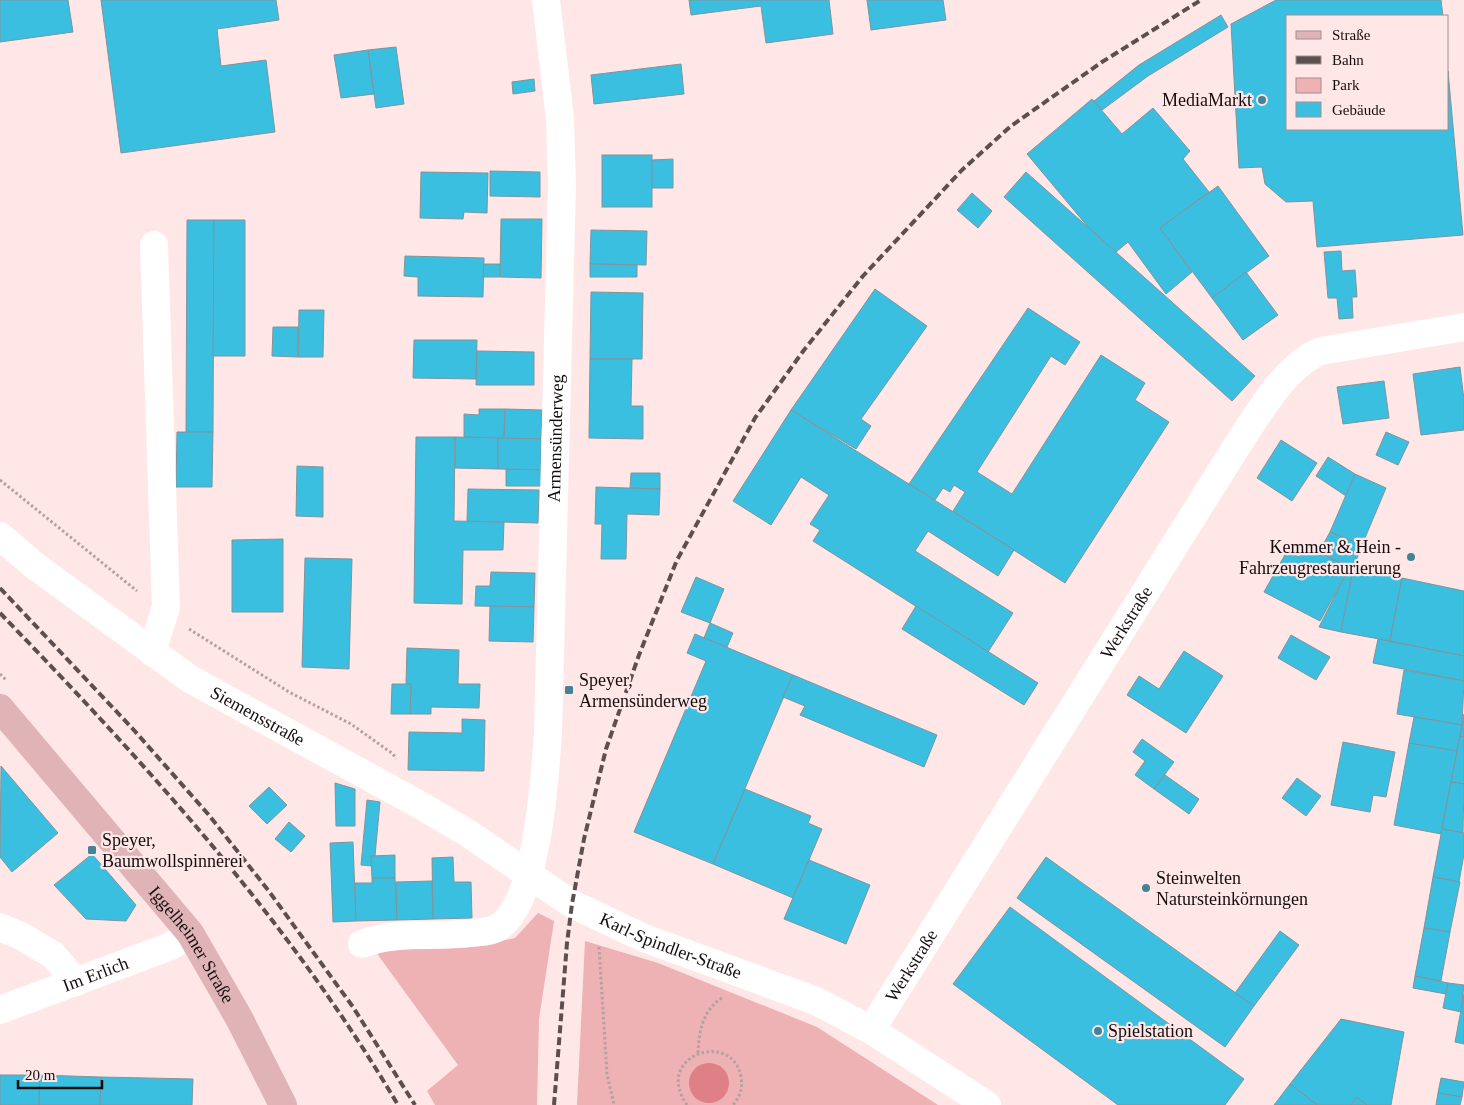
<svg xmlns="http://www.w3.org/2000/svg" width="1464" height="1105" viewBox="0 0 1464 1105" font-family="'Times New Roman',serif">
<style>
.green{fill:#eeb1b4}
.water{fill:#df7f86}
.building{fill:#3bbfe0;stroke:#7f949b}
.lines{fill:none;stroke-linecap:round;stroke-linejoin:round}
.path{stroke:#b3a0a1;stroke-width:3;stroke-dasharray:2.5 2.5;stroke-linecap:butt}
.minor{stroke:#fff;stroke-width:28}
.major{stroke:#e0b4b6;stroke-width:28}
.rail{stroke:#5b4f4f;stroke-width:4;stroke-dasharray:8 4;stroke-linecap:butt}
.poi-dot{fill:#428396;stroke:#ffe7e8;stroke-width:2}
.labels{text-anchor:middle;stroke-width:4.5;stroke-linejoin:round;paint-order:stroke}
.poi-label{font-size:18px;fill:#140d0d;stroke:#ffe7e8;text-anchor:start}
.street-label{font-size:18px;fill:#140d0d;stroke:#ffe7e8}
</style>
<rect width="100%" height="100%" fill="#ffe7e8"/>
<g class="green">
<polygon points="538,913 554,921 539,1019 537,1105 435,1105 427,1091 458,1065 378,955 379,947 497,942 515,938"/>
<polygon points="585,941 658,963 817,1027 938,1105 577,1105"/>
</g>
<circle class="water" cx="709" cy="1083" r="20"/>
<g class="building">
<polygon points="0,0 68,0 73,32 0,42"/>
<polygon points="101,0 276,0 279,20 217,29 221,66 266,60 275,132 121,153"/>
<polygon points="689,0 829,0 833,34 766,43 761,6 691,15"/>
<polygon points="867,0 943,0 946,20 871,30"/>
<polygon points="1276,0 1441,0 1443,16 1288,16 1288,129 1448,129 1448,71 1463,235 1317,247 1313,201 1286,202 1265,184 1262,167 1239,168 1231,24"/>
<polygon points="1221,15 1228,27 1148,76 1102,110 1094,101 1139,65"/>
<polygon points="396,47 404,104 376,108 368,50"/>
<polygon points="368,50 374,94 341,98 334,55"/>
<polygon points="681,64 684,94 594,104 591,75"/>
<polygon points="534,79 535,91 513,94 512,82"/>
<polygon points="1092,99 1122,134 1153,108 1190,151 1183,159 1209,192 1160,228 1192,272 1166,294 1128,242 1116,252 1088,227 1027,154"/>
<rect x="602" y="155" width="50" height="52"/>
<polygon points="673,159 673,188 652,188 652,160"/>
<polygon points="490,171 540,172 540,197 490,196"/>
<polygon points="421,172 488,173 487,213 464,212 463,219 420,218"/>
<polygon points="1026,172 1255,376 1232,401 1004,197"/>
<polygon points="1218,186 1269,256 1212,298 1160,228"/>
<polygon points="972,193 992,211 978,228 957,210"/>
<polygon points="501,219 542,219 541,278 500,277"/>
<polygon points="187,220 214,220 213,432 186,432"/>
<polygon points="214,220 245,220 245,356 213,356"/>
<polygon points="591,230 647,231 646,265 590,264"/>
<polygon points="1341,251 1342,271 1355,270 1357,297 1352,297 1353,318 1339,319 1337,298 1328,298 1324,252"/>
<polygon points="405,256 484,258 483,297 418,296 418,277 404,276"/>
<polygon points="484,264 500,264 500,277 483,277"/>
<polygon points="590,264 637,265 637,277 590,277"/>
<polygon points="1246,272 1278,315 1243,340 1212,298"/>
<polygon points="875,289 927,326 861,419 871,426 856,449 791,410"/>
<polygon points="591,292 643,293 642,359 590,359"/>
<polygon points="1028,308 1080,342 1065,365 1051,356 977,472 1012,494 1101,355 1145,383 1135,400 1169,422 1065,583 953,511 965,492 954,485 950,492 943,488 935,500 909,484"/>
<polygon points="299,310 324,310 323,357 298,357"/>
<polygon points="273,327 298,327 298,357 272,356"/>
<polygon points="414,340 477,340 476,379 413,378"/>
<polygon points="477,351 534,352 534,385 476,385"/>
<polygon points="590,359 632,359 631,406 643,406 643,439 589,438"/>
<polygon points="1460,367 1464,400 1464,430 1421,435 1413,374"/>
<polygon points="1384,381 1389,418 1343,424 1337,387"/>
<polygon points="479,409 505,409 504,438 464,437 464,414 479,415"/>
<polygon points="505,409 542,410 541,439 504,438"/>
<polygon points="791,410 1014,550 998,576 928,531 915,551 1013,613 988,652 813,541 820,530 810,524 829,495 801,477 771,525 733,501"/>
<polygon points="177,432 213,432 212,487 176,487"/>
<polygon points="1386,432 1409,442 1398,465 1376,455"/>
<polygon points="416,437 455,437 454,521 504,522 503,550 463,550 462,604 414,603"/>
<polygon points="455,437 498,438 498,469 455,468"/>
<polygon points="498,438 541,439 541,470 498,469"/>
<polygon points="1281,440 1317,463 1292,501 1257,478"/>
<polygon points="1328,457 1355,474 1346,496 1316,476"/>
<polygon points="297,466 323,467 323,517 296,516"/>
<polygon points="506,469 541,470 541,486 506,486"/>
<polygon points="631,473 660,473 660,489 630,488"/>
<polygon points="1355,474 1386,488 1362,545 1330,532"/>
<polygon points="596,487 660,489 659,515 627,514 626,559 601,559 602,524 595,524"/>
<polygon points="468,489 539,490 538,523 467,521"/>
<polygon points="1330,532 1362,545 1353,569 1319,552"/>
<polygon points="283,539 283,612 232,612 232,540"/>
<polygon points="1306,545 1349,568 1320,621 1264,592 1287,551 1299,557"/>
<polygon points="305,558 352,559 349,669 302,667"/>
<polygon points="1349,568 1353,569 1341,632 1319,627"/>
<polygon points="1353,569 1402,578 1390,641 1341,632"/>
<polygon points="491,572 535,573 534,607 475,606 476,586 490,586"/>
<polygon points="696,577 724,589 710,623 681,612"/>
<polygon points="1402,578 1464,591 1464,656 1390,641"/>
<polygon points="490,606 534,607 533,642 489,641"/>
<polygon points="916,606 1038,683 1024,705 902,629"/>
<polygon points="710,623 733,633 727,647 704,638"/>
<polygon points="695,634 793,675 713,864 634,832 706,661 687,653"/>
<polygon points="1291,635 1330,657 1316,680 1278,658"/>
<polygon points="1378,639 1464,656 1464,681 1373,663"/>
<polygon points="407,648 459,650 458,684 480,684 479,708 431,707 431,714 410,714 411,684 406,684"/>
<polygon points="1184,651 1223,676 1186,733 1127,695 1139,676 1159,689"/>
<polygon points="1404,670 1464,681 1462,725 1397,714"/>
<polygon points="793,675 937,735 924,767 800,715 805,706 783,697"/>
<polygon points="392,684 411,684 410,714 391,714"/>
<polygon points="1464,714 1464,737 1460,736"/>
<polygon points="1414,717 1462,725 1457,751 1409,743"/>
<polygon points="462,719 485,720 484,771 408,770 409,732 462,733"/>
<polygon points="1460,736 1464,737 1464,784 1451,782"/>
<polygon points="1142,739 1174,762 1154,789 1135,775 1145,761 1133,752"/>
<polygon points="1343,742 1395,752 1386,797 1373,795 1370,812 1331,805"/>
<polygon points="1409,743 1457,751 1441,834 1394,825"/>
<polygon points="1,766 58,833 12,872 0,857"/>
<polygon points="1165,775 1199,799 1189,814 1154,789"/>
<polygon points="1297,778 1321,796 1306,816 1282,798"/>
<polygon points="1451,782 1464,784 1463,833 1442,829"/>
<polygon points="335,783 355,789 355,826 336,826"/>
<polygon points="269,787 287,805 267,824 249,806"/>
<polygon points="745,789 811,816 808,823 822,829 793,898 713,864"/>
<polygon points="367,800 380,802 375,856 371,856 372,866 361,865"/>
<polygon points="289,822 305,836 291,852 275,839"/>
<polygon points="1442,829 1464,833 1464,854 1459,882 1433,877"/>
<polygon points="353,842 356,921 333,922 330,843"/>
<polygon points="92,854 136,905 126,921 86,919 54,885"/>
<polygon points="395,855 395,878 372,878 371,856"/>
<polygon points="453,857 454,882 471,882 472,918 433,919 432,858"/>
<polygon points="1046,857 1254,1006 1225,1047 1017,898"/>
<polygon points="809,860 870,885 846,944 784,919"/>
<polygon points="1433,877 1460,882 1450,932 1424,928"/>
<polygon points="372,878 395,878 397,920 356,921 355,883 372,883"/>
<polygon points="432,881 433,919 397,920 396,882"/>
<polygon points="1010,907 1244,1079 1225,1105 1118,1105 953,984"/>
<polygon points="1424,928 1450,932 1441,981 1415,976"/>
<polygon points="1280,931 1299,945 1254,1006 1235,993"/>
<polygon points="1415,976 1448,983 1446,994 1413,988"/>
<polygon points="1448,983 1464,985 1461,1012 1443,1008"/>
<polygon points="1464,994 1464,1044 1455,1042"/>
<polygon points="1341,1019 1404,1032 1391,1105 1367,1105 1357,1097 1351,1105 1317,1105 1290,1084"/>
<polygon points="0,1075 40,1075 39,1105 0,1105"/>
<polygon points="40,1075 101,1077 100,1105 39,1105"/>
<polygon points="101,1077 193,1079 192,1105 100,1105"/>
<polygon points="1441,1078 1464,1082 1462,1097 1438,1093"/>
<polygon points="1290,1084 1317,1105 1274,1105"/>
<polygon points="1438,1093 1462,1097 1460,1105 1436,1105"/>
<polygon points="1357,1097 1367,1105 1351,1105"/>
</g>
<g class="lines">
<g class="path">
<polyline points="0,480 137,591"/>
<polyline points="189,629 289,692 351,724 393,754 396,759"/>
<polyline points="0,674 6,680"/>
<polyline points="599,947 607,1074 614,1105"/>
<path d="M698 1053C699 1030 703 1010 723 997"/>
<path d="M687 1105C652 1055 733 1029 741 1077 743 1088 740 1097 733 1105"/>
</g>
<g class="minor">
<path id="s1" d="M0 536 35 566 190 679 420 805 466 832 572 904 644 938 816 1001 871 1030 987 1105"/>
<polyline points="152,652 166,607 154,245"/>
<polyline points="0,927 23,937 53,955 76,982"/>
<path id="s2" d="M362 944C398 930 435 938 471 933 480 932 490 932 497 928 538 905 545 776 548 733L562 184 560 119 546 0"/>
<path id="s3" d="M0 1010 171 946 190 933"/>
<path id="s4" d="M871 1030 1235 449C1256 417 1285 365 1321 351L1464 327"/>
</g>
<path class="major" id="s5" d="M0 708 190 933 239 1018 283 1105"/>
<g class="rail">
<polyline points="0,588 132,728 208,814 268,890 353,1007 415,1105"/>
<path d="M0 613C147 765 290 922 398 1105"/>
<polyline points="554,1105 567,943 572,904 584,839 606,749 639,655 677,560 755,418 804,350 863,276 962,170 1011,126 1102,62 1201,0"/>
</g>
</g>
<g class="poi-dot">
<circle cx="1262" cy="100" r="5"/>
<circle cx="1411" cy="557" r="5"/>
<rect x="564" y="685" width="10" height="10" rx="2.5"/>
<rect x="87" y="845" width="10" height="10" rx="2.5"/>
<circle cx="1146" cy="888" r="5"/>
<circle cx="1098" cy="1031" r="5"/>
</g>
<g class="labels">
<g class="poi-label">
<text x="1252" y="106" text-anchor="end">MediaMarkt</text>
<text x="1401" y="553" text-anchor="end">Kemmer &amp; Hein -<tspan x="1401" dy="21">Fahrzeugrestaurierung</tspan></text>
<text x="579" y="686">Speyer,<tspan x="579" dy="21">Armensünderweg</tspan></text>
<text x="102" y="846">Speyer,<tspan x="102" dy="21">Baumwollspinnerei</tspan></text>
<text x="1156" y="884">Steinwelten<tspan x="1156" dy="21">Natursteinkörnungen</tspan></text>
<text x="1108" y="1037">Spielstation</text>
</g>
<g class="street-label">
<text dy="6" stroke="none"><textPath href="#s2" startOffset="638">Armensünderweg</textPath></text>
<text dy="6" stroke="none"><textPath href="#s4" startOffset="481">Werkstraße</textPath></text>
<text dy="6" stroke="none"><textPath href="#s1" startOffset="315">Siemensstraße</textPath></text>
<text dy="6" stroke="none"><textPath href="#s5" startOffset="305">Iggelheimer Straße</textPath></text>
<text dy="6" stroke="none"><textPath href="#s1" startOffset="789">Karl-Spindler-Straße</textPath></text>
<text dy="6" stroke="none"><textPath href="#s4" startOffset="76">Werkstraße</textPath></text>
<text dy="6" stroke="none"><textPath href="#s3" startOffset="102">Im Erlich</textPath></text>
</g>
</g>
<rect x="1286" y="15" width="162" height="115" fill="#ffe7e8" stroke="#a19090"/>
<rect x="1296" y="31" width="25" height="8" fill="#e0b4b6" stroke="#a19090"/>
<text x="1332" y="40" font-size="15" fill="#140d0d">Straße</text>
<rect x="1296" y="56" width="25" height="8" fill="#5b4f4f" stroke="#a19090"/>
<text x="1332" y="65" font-size="15" fill="#140d0d">Bahn</text>
<rect x="1296" y="78" width="25" height="15" fill="#eeb1b4" stroke="#a19090"/>
<text x="1332" y="90" font-size="15" fill="#140d0d">Park</text>
<rect x="1296" y="102" width="25" height="15" fill="#3bbfe0" stroke="#a19090"/>
<text x="1332" y="115" font-size="15" fill="#140d0d">Gebäude</text>
<path d="M18 1080v8h84v-8" fill="none" stroke="#140d0d" stroke-width="2.5"/>
<text x="25" y="1080" font-size="15" fill="#140d0d" stroke="#ffe7e8" stroke-width="4" paint-order="stroke">20 m</text>
</svg>
